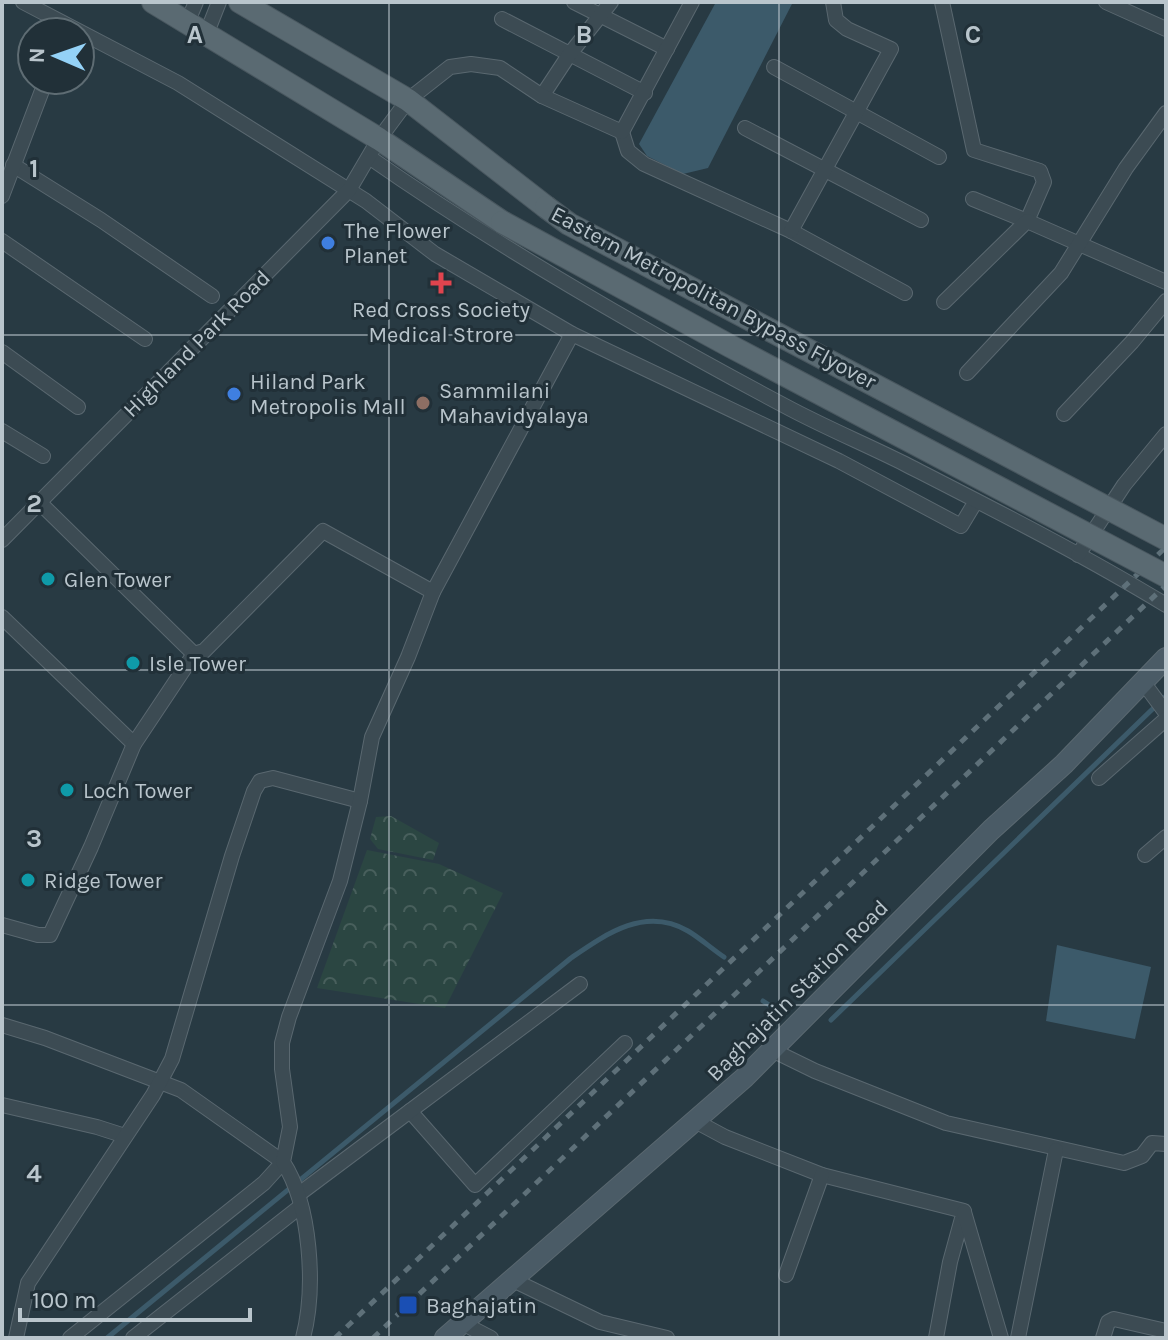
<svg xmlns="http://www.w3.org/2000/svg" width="1168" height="1340" viewBox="0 0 1168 1340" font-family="Karla,sans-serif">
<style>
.park{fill:url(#park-crowns)}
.water{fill:#3c5a6a}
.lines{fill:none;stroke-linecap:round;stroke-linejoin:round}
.stream{stroke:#3c5a6a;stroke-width:5}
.street-casing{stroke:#5a6870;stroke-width:16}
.secondary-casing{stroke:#5a6870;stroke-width:22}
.primary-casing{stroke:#49575f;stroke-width:24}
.street{stroke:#3c4b53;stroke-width:14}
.secondary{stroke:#4a5b66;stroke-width:20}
.primary{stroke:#5a6a72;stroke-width:22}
.rail{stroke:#5e7079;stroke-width:5;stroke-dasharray:8 8;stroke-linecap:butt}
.primary-bridge-casing{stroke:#49575f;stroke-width:24;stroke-linecap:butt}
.primary-bridge{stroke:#5a6a72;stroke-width:22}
.grid{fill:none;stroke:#b9c5cc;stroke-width:2;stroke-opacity:0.55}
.shop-dot{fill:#3f7fe0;stroke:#213038;stroke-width:3}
.health-dot{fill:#e0444e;stroke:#213038;stroke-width:3}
.education-dot{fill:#8d6e63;stroke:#213038;stroke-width:3}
.culture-dot{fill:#0f9aa8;stroke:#213038;stroke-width:3}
.transit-dot{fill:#1a4fb4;stroke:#213038;stroke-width:3}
.labels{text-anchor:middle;stroke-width:6;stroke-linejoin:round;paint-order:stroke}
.poi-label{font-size:22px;fill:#b9c5cc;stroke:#213038;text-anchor:start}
.street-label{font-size:22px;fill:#b9c5cc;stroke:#213038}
.grid-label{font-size:26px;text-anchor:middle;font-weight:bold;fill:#b9c5cc;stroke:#213038;stroke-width:6;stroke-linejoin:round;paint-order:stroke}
</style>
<defs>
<pattern id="park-crowns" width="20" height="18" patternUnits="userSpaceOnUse" patternTransform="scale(2)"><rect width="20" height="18" fill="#2b4642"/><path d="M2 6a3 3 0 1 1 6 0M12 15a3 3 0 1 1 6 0" fill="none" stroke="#485f5c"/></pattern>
</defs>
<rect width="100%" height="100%" fill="#283a43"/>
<g class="park">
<polygon points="391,816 439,843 433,860 378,849 370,839 376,817"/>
<polygon points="367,850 439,864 503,893 445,1008 317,988"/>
</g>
<g class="water">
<polygon points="716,2 793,2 708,168 683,174 647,156 639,144"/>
<polygon points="1057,945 1151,967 1135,1039 1046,1021"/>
</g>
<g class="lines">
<g class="stream">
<polyline points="763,1001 780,1012"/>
<polyline points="831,1020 1166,696"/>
<path d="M107 1338 571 958C606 934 645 906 688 931 700 938 712 949 724 957"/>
</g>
<defs>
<g id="street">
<polyline points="23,2 178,83 366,201 435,254 572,334 839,461 961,526 976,501"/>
<polyline points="574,2 667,49"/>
<polyline points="942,2 974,150 1040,171 1044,182 1027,221 973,199"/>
<polyline points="1106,2 1166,29"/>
<polyline points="502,19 645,93"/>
<polyline points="187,23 196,2"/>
<polyline points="206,35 219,2"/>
<polyline points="774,67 939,157"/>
<polyline points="542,96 569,55 611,2"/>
<polyline points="745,128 921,220"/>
<polyline points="622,132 628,151 644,164 791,231 905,293"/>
<path d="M369 157C501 249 642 330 785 406 824 427 865 444 905 464 993 509 1082 554 1166 605"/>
<polyline points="13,165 101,220 212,296"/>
<polyline points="2,196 46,80"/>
<polyline points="791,231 891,49 847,29 836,20 833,2"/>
<polyline points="2,241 145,339"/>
<polyline points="944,302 1027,221 1166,282"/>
<polyline points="2,352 78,407"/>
<polyline points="967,373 1061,273 1126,168 1166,113"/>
<polyline points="1064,414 1132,342 1166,301"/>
<polyline points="2,431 43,456"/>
<polyline points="38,501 194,654"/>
<polyline points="2,540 349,190 379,139 408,100 450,67 471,64 500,68 542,96 622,132 692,2"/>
<polyline points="1078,555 1124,485 1166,434"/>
<polyline points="2,617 134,744"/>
<polyline points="1143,682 1166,713"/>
<polyline points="1099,778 1166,719"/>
<polyline points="1145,855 1166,837"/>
<polyline points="2,925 38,935 50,935 91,847 134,744 194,654 204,651 323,531 433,592"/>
<polyline points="2,1025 45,1038 181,1090 283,1162 264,1183 70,1338"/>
<polyline points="772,1050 815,1071 946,1123 1124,1163 1142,1156 1152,1143 1166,1144"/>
<polyline points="2,1105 97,1127 125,1136"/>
<polyline points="410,1111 475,1185 625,1043"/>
<polyline points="697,1122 725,1137 822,1175 964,1211 950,1262 936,1338"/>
<polyline points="299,1194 580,984"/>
<polyline points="964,1212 1001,1338"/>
<polyline points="786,1275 822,1175"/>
<polyline points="513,1280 600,1322 667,1338"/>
<polyline points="464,1324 491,1338"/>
<polyline points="16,1338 28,1283 153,1095 172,1059 232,856 254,791 260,781 273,778 360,801"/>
<polyline points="133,1338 301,1206"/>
<path d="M303 1338C316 1288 311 1205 283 1162L290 1127 282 1069V1043L289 1017 340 881 360 801 372 737 408 657 433 592 572 334"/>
<polyline points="1018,1338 1056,1150"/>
<polyline points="1103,1338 1108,1322 1114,1319 1166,1331"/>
</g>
<polyline id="secondary" points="445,1338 744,1078 991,830 1064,764 1166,658"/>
<g id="primary">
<polyline points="153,2 379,139 502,222"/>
<polyline points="240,2 408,100 546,207"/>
</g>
</defs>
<use href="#street" class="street-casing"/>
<use href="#secondary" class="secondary-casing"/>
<use href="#primary" class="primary-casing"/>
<use href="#street" class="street"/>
<use href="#secondary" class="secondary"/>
<use href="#primary" class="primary"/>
<g class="rail">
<polyline points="335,1338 1166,547"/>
<polyline points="373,1338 1166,585"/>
</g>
<defs>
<g id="primary-bridge">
<polyline points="546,207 569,224 1166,539"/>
<polyline points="502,222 730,346 1166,576"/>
</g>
</defs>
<use href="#primary-bridge" class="primary-bridge-casing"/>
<use href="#primary-bridge" class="primary-bridge"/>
</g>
<path class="grid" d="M389 2V1338M779 2V1338M2 335H1166M2 670H1166M2 1005H1166"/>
<g class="shop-dot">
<circle cx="328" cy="243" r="8"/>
<circle cx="234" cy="394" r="8"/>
</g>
<path class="health-dot" d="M437 271h8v8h8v8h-8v8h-8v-8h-8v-8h8z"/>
<circle class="education-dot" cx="423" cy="403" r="8"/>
<g class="culture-dot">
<circle cx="48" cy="579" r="8"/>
<circle cx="133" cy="663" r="8"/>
<circle cx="67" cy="790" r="8"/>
<circle cx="28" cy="880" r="8"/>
</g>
<rect class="transit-dot" x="398" y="1295" width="20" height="20" rx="4"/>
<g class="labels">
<g class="poi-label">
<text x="344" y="238">The Flower<tspan x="344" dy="25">Planet</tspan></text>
<text x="441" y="317" text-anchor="middle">Red Cross Society<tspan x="441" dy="25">Medical Strore</tspan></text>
<text x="250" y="389">Hiland Park<tspan x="250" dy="25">Metropolis Mall</tspan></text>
<text x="439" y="398">Sammilani<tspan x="439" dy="25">Mahavidyalaya</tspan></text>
<text x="64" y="587">Glen Tower</text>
<text x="149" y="671">Isle Tower</text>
<text x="83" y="798">Loch Tower</text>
<text x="44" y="888">Ridge Tower</text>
<text x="426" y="1313">Baghajatin</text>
</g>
<g class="street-label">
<text transform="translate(714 297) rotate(28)" y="8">Eastern Metropolitan Bypass Flyover</text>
<text transform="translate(196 343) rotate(-45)" y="8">Highland Park Road</text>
<text transform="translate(797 990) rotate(-45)" y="8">Baghajatin Station Road</text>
</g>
</g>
<g class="grid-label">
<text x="195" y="43">A</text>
<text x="584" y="43">B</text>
<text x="973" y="43">C</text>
<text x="34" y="177">1</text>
<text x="34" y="512">2</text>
<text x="34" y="847">3</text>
<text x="34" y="1182">4</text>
</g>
<rect width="1168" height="1340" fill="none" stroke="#b9c5cc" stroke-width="8"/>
<g transform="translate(56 56) rotate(272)"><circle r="38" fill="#213038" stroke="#5e6c73" stroke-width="2"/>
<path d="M0-6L14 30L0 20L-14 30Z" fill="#94d2f7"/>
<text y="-12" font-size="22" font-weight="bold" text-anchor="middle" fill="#b9c5cc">N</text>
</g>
<path d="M20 1308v12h230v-12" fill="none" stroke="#b9c5cc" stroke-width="4"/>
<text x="32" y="1308" font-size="24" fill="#b9c5cc" stroke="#213038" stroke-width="6" paint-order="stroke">100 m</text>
</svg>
